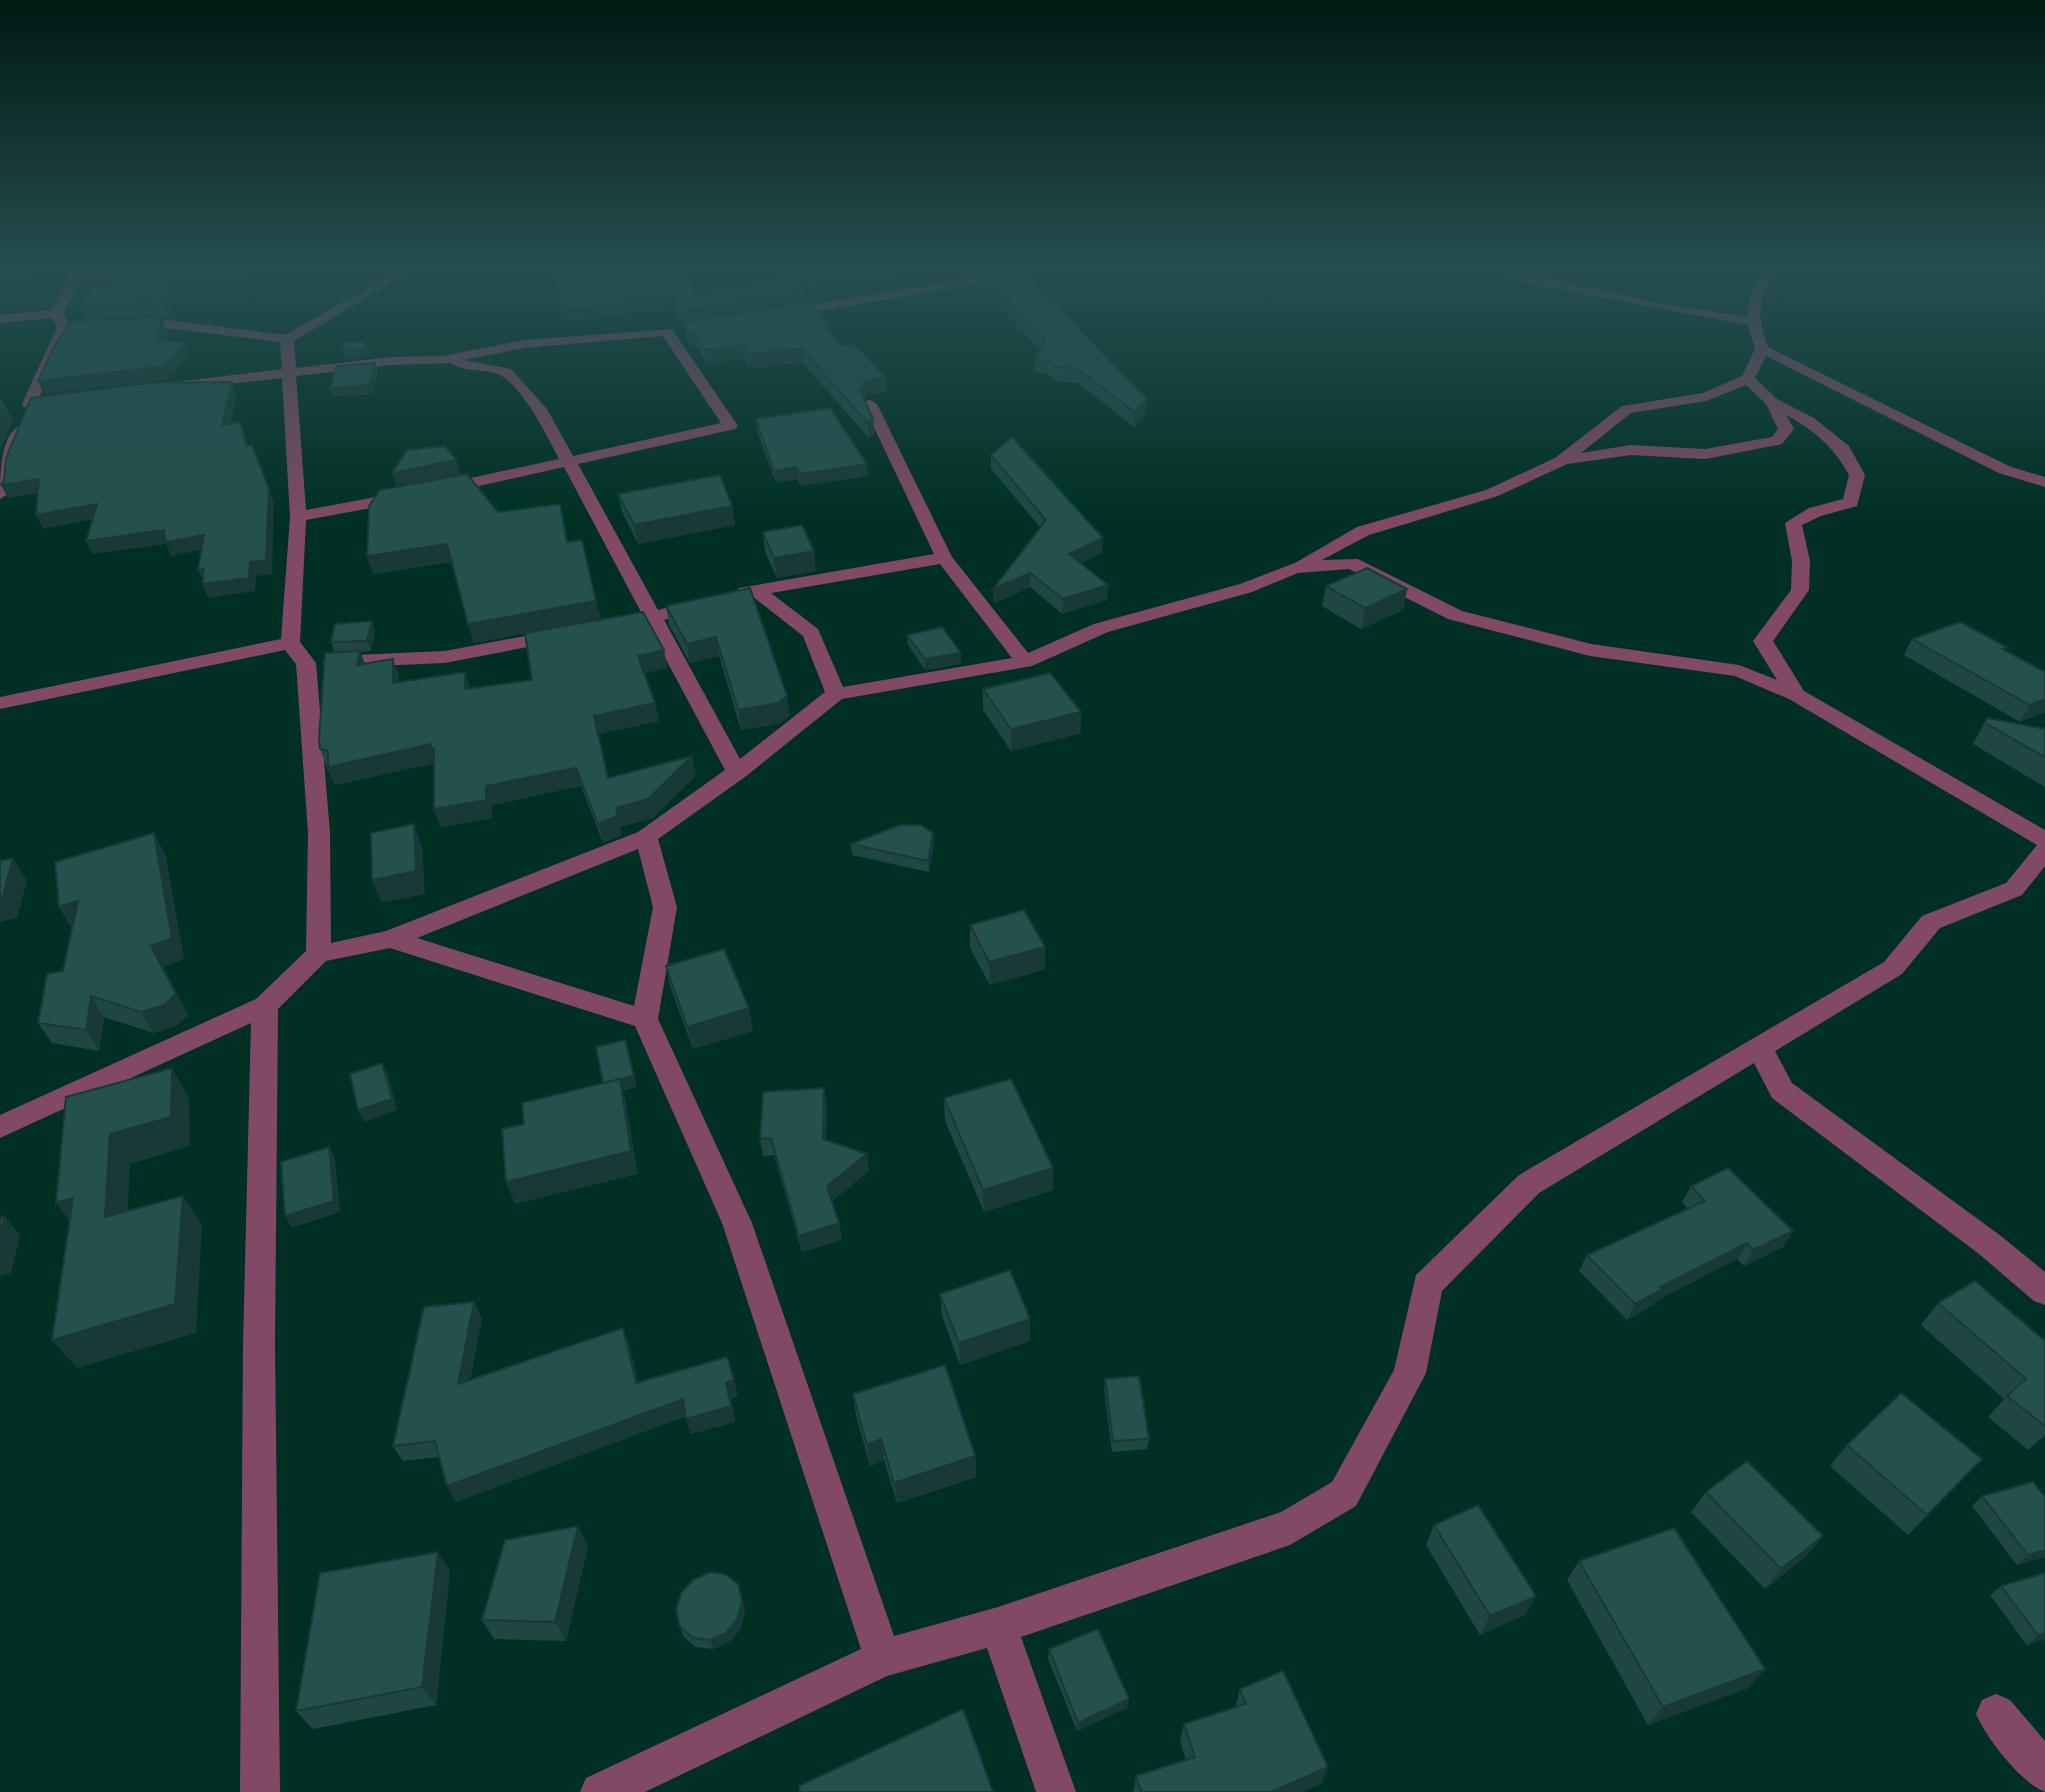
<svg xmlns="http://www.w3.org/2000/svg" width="2045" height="1792" viewBox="0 0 2045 1792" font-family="'Open Sans',sans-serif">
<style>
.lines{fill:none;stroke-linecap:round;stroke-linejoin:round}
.street{fill:#814965;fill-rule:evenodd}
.wall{fill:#1f4643}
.shaded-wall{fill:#193937}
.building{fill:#24514e;stroke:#193937;stroke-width:2}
</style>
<rect width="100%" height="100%" fill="#003023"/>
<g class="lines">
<g class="street">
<polygon points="17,271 35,271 0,283 0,275"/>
<polygon points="74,271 86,271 84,275 165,271 159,275 80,282 63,314 71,327 36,404 34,407 24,407 22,404 57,327 52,318 0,323 0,315 51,310"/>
<path d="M397 271H411L294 341 296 368 391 357 443 356 524 340 672 329 738 426 735 429 578 464 658 610 698 600 707 606 705 610 664 620 740 759 825 692 803 636 752 596H739L736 592 739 588 934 554 863 404 865 401 870 400 877 404 952 557 1028 653 1094 624 1240 584 1295 563 1357 527 1486 490 1555 458 1622 406 1703 393 1742 376 1755 349 1748 325 1529 284 1495 271H1512L1664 304 1747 317C1747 298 1753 285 1766 271H1778C1759 300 1755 312 1768 347L2011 467 2045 477V487L1999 473 1766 356 1755 378 1777 399 1814 418 1849 446 1865 475 1857 506 1821 516 1802 525 1810 561 1809 590 1773 641 1804 691 2045 830V866L2022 895 1940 928 1902 974 1775 1051 1792 1083 2001 1236 2045 1272V1305L2034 1301 1979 1254 1772 1098 1754 1063 1539 1193 1442 1291 1426 1373 1356 1506 1290 1545 1021 1637 1076 1792H1036L987 1648 887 1676 645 1792H580L586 1778 861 1649 722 1223 635 1026 390 948 326 961 278 1009 275 1344 280 1792H240L243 1344 251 1023 0 1138V1115L256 999 306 951 308 833 296 664 285 650 0 709V697L281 639 290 517 282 378 167 391 160 387 167 383 282 369 280 342 151 326 134 327 127 323 134 319 151 318 285 335ZM663 336 721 423 573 456 547 409 511 369 464 360 524 348ZM451 363C464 373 485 368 500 375 522 386 548 437 559 459L443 484 435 489 443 494 564 467 642 614 610 621 608 625 617 631 647 624 725 770 638 832 386 931 331 943 330 833 316 663 300 642 306 520 403 502 411 497 403 492 306 510 296 376 391 365ZM1746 385 1766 404 1778 429 1772 437 1705 449 1631 445 1581 453 1631 413 1706 401ZM1786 415C1814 430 1834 447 1849 475L1843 499 1809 508 1785 523 1792 561 1791 590 1753 641 1777 680 1739 665 1591 644 1462 611 1358 559 1322 560 1369 535 1498 496 1567 464 1631 455 1705 459 1782 444 1794 429ZM940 564 1012 658 843 687 818 629 771 593ZM1349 569 1448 619 1590 656 1735 676 1789 699 2037 845 2006 883 1922 916 1884 962 1519 1175 1416 1275 1394 1370 1332 1482 1281 1512 998 1607 894 1636 752 1223 658 1019 677 907 658 839 745 777 842 699 1032 666 1108 632 1252 592 1298 573ZM638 849 653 907 634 1006 417 938Z"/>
<polygon points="1013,271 1038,271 1032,275 784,317 777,313 784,309"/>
<path d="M18 427 26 432 10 470 8 494 0 499C0 479 0 436 18 427Z"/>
<polygon points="557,630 564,632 567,636 564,640 445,663 332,668 322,662 332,656 445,651"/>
<path d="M1996 1694 2010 1700 2045 1741V1792C2021 1783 1986 1738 1976 1714L1982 1700Z"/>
</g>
</g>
<g class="wall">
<polygon points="782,271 915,271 814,293 796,280 803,291 804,302 840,346 886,377 887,392 866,395 866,399 864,400 873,419 874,434 869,438 802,362 750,369 745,359 707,364 699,348 692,349 686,336 684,322 680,323 674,307 564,322 696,293 790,276"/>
<polygon points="981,273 1146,414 1134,427 1078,383 1057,382 1051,376 1035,372 1035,358 1040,349 981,287"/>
<polygon points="247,281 176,290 170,317 151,315 86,319 80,305 92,286"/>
<polygon points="756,419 867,464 868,476 801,486 798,479 776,483 757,431"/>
<polygon points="991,455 1102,553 1080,563 1108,585 1107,600 1062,614 1030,587 993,604 1040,527 991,469"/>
<polygon points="456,460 460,475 498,512 560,504 568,542 601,619 554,628 664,650 667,668 644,673 655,703 659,721 598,734 609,778 692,756 696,775 653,818 620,827 622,835 603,843 581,786 492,805 492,818 440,827 434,763 335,785 327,768 320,749 334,652 331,642 375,631 371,651 360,652 365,664 399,677 399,682 465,672 470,689 532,680 525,633 474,643 451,562 373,574 367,556 396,487"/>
<polygon points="618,494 732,506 735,525 638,544 622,512"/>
<polygon points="763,532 816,571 777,578 765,552"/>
<polygon points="1326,586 1407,589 1403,610 1361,629 1322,606"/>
<polygon points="750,588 790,716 781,723 741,730 719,656 690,663 669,625 666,606"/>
<polygon points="907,635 961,653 961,664 925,670 908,645"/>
<polygon points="1912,639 2007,647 2005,651 2045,712 2020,722 1904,655"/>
<polygon points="983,689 1081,733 1011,751 983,710"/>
<polygon points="1987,718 2045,729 2045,787 1973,744"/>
<polygon points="851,844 934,844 929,872 852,855"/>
<polygon points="165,854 184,959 163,967 188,1015 176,1026 153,1033 104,1017 99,1051 52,1043 38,1023 63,971 72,928 59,907"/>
<polygon points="970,925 1045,969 990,985 970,948"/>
<polygon points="666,966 753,1031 693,1049 671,989"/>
<polygon points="944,1098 1053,1190 984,1212 945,1121"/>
<polygon points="827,1105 826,1140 867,1154 869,1171 832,1201 839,1223 842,1240 802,1252 774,1155 763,1156 760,1139"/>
<polygon points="1691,1186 1793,1231 1783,1247 1744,1266 1737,1259 1656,1301 1653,1305 1627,1320 1579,1271 1587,1255 1688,1209 1682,1202"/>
<polygon points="940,1294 1030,1341 960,1365 942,1316"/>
<polygon points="1938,1303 2045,1341 2045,1435 2028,1450 1988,1417 2004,1399 1921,1325"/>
<polygon points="482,1318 470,1380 629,1344 638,1382 738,1396 731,1399 735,1422 691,1434 686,1416 456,1502 447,1486 439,1457 403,1461 393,1446"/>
<polygon points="1105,1379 1149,1439 1147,1449 1112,1452 1104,1390"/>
<polygon points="853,1394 975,1456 976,1477 897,1503 884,1460 870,1466 856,1415"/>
<polygon points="1847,1445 1982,1459 1908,1535 1830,1466"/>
<polygon points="1706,1492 1823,1536 1806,1556 1765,1589 1691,1512"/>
<polygon points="1982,1496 2045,1497 2045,1557 2017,1565 1972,1506"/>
<polygon points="1434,1525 1525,1615 1480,1635 1426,1545"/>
<polygon points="588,1546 566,1641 494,1639 482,1620"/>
<polygon points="1579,1561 1765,1669 1748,1688 1648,1725 1567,1580"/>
<polygon points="450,1571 436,1705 313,1729 296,1711"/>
<polygon points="2045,1573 2045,1639 2027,1645 1990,1595 2001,1586"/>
<polygon points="745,1610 741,1628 730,1642 713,1649 696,1647 684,1637 680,1627"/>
<polygon points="1049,1649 1127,1708 1077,1731 1048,1659"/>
<polygon points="1240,1689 1328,1767 1321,1784 1302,1792 1133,1792 1136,1776 1186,1760 1180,1741 1184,1724 1235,1708"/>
</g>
<g class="shaded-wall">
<polygon points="223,271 248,271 247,281 176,290 170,317 164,304 171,276"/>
<polygon points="878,271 915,271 814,293 813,285"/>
<polygon points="971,271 996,271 971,275"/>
<polygon points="803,291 804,302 680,323 679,312"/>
<polygon points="688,294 672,297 674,307 564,322 562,311"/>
<polygon points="162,318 167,331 161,353 156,340"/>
<polygon points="690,334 697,334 699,348 692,349"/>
<polygon points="185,342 190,355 169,379 44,394 38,381"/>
<polygon points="743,345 745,359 707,364 705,350"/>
<polygon points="367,347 370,356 345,358 342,350"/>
<polygon points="801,348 802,362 750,369 748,354"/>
<polygon points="375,363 378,372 372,394 333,397 330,388"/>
<polygon points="886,377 887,392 866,395 866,399 860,403 859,388 863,381"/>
<polygon points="232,382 237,394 227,438 222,425"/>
<polygon points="1147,399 1146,414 1134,427 1135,412"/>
<polygon points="5,405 13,420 0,449 0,416"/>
<polygon points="873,419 874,434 869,438 868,423"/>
<polygon points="240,422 245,434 251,459 246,446"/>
<polygon points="456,460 461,476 397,489 392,473"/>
<polygon points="867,464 868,476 801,486 800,474"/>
<polygon points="796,467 798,479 776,483 774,471"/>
<polygon points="39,479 45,492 8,498 1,485"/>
<polygon points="269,489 274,502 272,574 256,576 255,591 208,598 202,584 250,562"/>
<polygon points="97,504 104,517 43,529 36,515"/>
<polygon points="732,506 735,525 638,544 634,525"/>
<polygon points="164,530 204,535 210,548 171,556 166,544 93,554 86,541"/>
<polygon points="1103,538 1102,553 1068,569 1069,554"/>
<polygon points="447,544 452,562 373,574 367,556"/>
<polygon points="814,551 816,571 777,578 774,558"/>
<polygon points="204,569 204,584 198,570"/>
<polygon points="1030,573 1030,587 993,604 993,589"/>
<polygon points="1108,585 1107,600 1062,614 1063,599"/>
<polygon points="1407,589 1403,610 1361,629 1365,608"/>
<polygon points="596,601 601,619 474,643 468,624"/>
<polygon points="372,621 375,631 371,651 367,641"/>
<polygon points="716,637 719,656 690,663 687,644"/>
<polygon points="664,650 667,668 642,674 638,656"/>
<polygon points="360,651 367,669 357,665"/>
<polygon points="961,653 961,664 925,670 925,659"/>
<polygon points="393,659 399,677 399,701 393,683"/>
<polygon points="465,672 470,690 465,689"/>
<polygon points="787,696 790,716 781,723 741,730 738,710"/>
<polygon points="2045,699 2045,712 2020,722 2030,705"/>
<polygon points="655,703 659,721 598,734 594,716"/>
<polygon points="1081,712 1081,733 1011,751 1011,729"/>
<polygon points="431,744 434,748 436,763 335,785 328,767"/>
<polygon points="692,756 696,775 653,818 620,827 616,808"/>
<polygon points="576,768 581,786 492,805 492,818 440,827 434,809 486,786"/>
<polygon points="618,816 622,835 603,843 598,824"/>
<polygon points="414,824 422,847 425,894 381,903 372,880"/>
<polygon points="154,833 165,854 184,959 163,967 188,1015 176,1026 153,1033 141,1012"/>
<polygon points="933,833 934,844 929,872 928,861"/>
<polygon points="13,858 27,881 17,918 0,922 0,896"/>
<polygon points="78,901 91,922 72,928 59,907"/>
<polygon points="1045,947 1045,969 990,985 989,962"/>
<polygon points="91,996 104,1017 99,1051 86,1030"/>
<polygon points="749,1008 753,1031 693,1049 687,1027"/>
<polygon points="628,1051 637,1087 623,1091 626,1102 638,1174 515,1204 506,1182 607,1096"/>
<polygon points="382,1063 388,1074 397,1110 364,1122 358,1110"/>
<polygon points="172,1068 189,1098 190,1146 130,1164 126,1246 105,1217 110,1134"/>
<polygon points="824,1088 827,1105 825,1156 823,1139"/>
<polygon points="329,1147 335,1159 340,1212 292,1228 285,1216"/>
<polygon points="867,1154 869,1171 830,1203 827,1186"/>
<polygon points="1053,1168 1053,1190 984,1212 983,1190"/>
<polygon points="183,1196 202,1225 196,1333 77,1368 52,1340"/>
<polygon points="73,1198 78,1232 56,1203"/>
<polygon points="5,1216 20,1236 11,1273 0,1276 0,1235"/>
<polygon points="839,1223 842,1240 802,1252 799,1236"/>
<polygon points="1793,1231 1783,1247 1744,1266 1753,1250"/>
<polygon points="1747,1243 1737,1259 1656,1301 1653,1305 1627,1320 1635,1304 1660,1287"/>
<polygon points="474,1302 482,1318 466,1400 458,1384"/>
<polygon points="1030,1319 1030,1341 960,1365 959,1343"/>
<polygon points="623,1328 629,1344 642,1399 636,1383"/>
<polygon points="734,1380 738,1396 731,1399 735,1422 691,1434 686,1419 726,1383"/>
<polygon points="683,1399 688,1415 456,1502 447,1486"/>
<polygon points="881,1439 884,1460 870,1466 867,1445"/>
<polygon points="975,1456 976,1477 897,1503 894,1483"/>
<polygon points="578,1526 588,1546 566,1641 555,1622"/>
<polygon points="1823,1536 1806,1556 1765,1589 1781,1569"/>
<polygon points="2045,1550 2045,1557 2017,1565 2028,1555"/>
<polygon points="438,1552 450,1571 436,1705 422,1687"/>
<polygon points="738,1584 745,1610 741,1628 730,1642 713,1649 710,1640"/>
<polygon points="1536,1596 1525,1615 1480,1635 1490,1616"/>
<polygon points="2045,1633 2045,1639 2027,1645 2038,1635"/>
<polygon points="1765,1669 1748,1688 1648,1725 1663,1707"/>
<polygon points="1129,1699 1127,1708 1077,1731 1078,1723"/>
<polygon points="1328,1767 1321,1784 1302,1792 1271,1792"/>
</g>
<g class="building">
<polygon points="119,271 223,271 171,276 164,304 145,301 80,305 92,286 114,283"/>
<polygon points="555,271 683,271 696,293 793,276 803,291 679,312 672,297 688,294 562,311"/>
<polygon points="793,271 878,271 813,285"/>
<polygon points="998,271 1023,271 1147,399 1135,412 1078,369 1057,367 1051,362 1035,358 1045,340 981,273"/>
<polygon points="811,301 840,346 854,344 886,377 863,381 865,384 859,388 873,419 868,423 801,348 748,354 743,345 705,350 697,334 690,334 684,322"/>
<polygon points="162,318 156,340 185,342 164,366 38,381 53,349 71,321"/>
<polygon points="345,342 364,342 367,347 342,350"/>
<polygon points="375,363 369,385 330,388 337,366"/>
<polygon points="232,382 222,425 240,422 246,446 252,445 269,489 266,560 250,562 249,578 202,584 204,569 198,570 204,535 165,542 164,530 86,541 97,504 36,515 39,479 1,485 4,481 6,458 31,398 150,383"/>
<polygon points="0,400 5,405 0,416"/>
<polygon points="830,408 867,464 800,474 796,467 774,471 756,419"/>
<polygon points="1012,437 1103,538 1069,554 1108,585 1063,599 1030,573 993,589 1046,520 991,455"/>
<polygon points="445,446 456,460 392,473 407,450"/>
<polygon points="467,474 498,512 560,504 567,542 582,540 596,601 468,624 447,544 367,556 369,506 380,490"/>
<polygon points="720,475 732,506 634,525 618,494"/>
<polygon points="802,525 814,551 774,558 763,532"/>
<polygon points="1367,568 1407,589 1365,608 1326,586"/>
<polygon points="750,588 787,696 779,703 738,710 716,637 687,644 666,606"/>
<polygon points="643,612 664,650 638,656 655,703 594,716 608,778 692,756 648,799 616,808 618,816 598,824 576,768 486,786 486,800 434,809 434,748 431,748 431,744 328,767 328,751 320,749 319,740 325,653 360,651 357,665 393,659 393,683 465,672 465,689 532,680 525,633"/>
<polygon points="372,621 367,641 331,642 335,624"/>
<polygon points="1960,622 2007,647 2002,649 2045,672 2045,699 2030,705 1912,639"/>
<polygon points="942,627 961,653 925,659 907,635"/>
<polygon points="1050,673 1081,712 1011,729 983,689"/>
<polygon points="1987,718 2045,729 2045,757 1985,723"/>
<polygon points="414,824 416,871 372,880 371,833"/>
<polygon points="900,825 921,825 933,833 928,861 851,844"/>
<polygon points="154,833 172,938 151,946 176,994 164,1005 141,1012 91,996 86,1030 38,1023 47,974 63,971 78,901 59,907 55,862"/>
<polygon points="13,858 3,896 0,896 0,861"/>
<polygon points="1024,910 1045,947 989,962 970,925"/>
<polygon points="724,949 749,1008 687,1027 666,966"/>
<polygon points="625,1040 634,1076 603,1083 596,1047"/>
<polygon points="382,1063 392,1099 358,1110 350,1074"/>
<polygon points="172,1068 171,1117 110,1134 105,1217 183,1196 175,1304 52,1340 73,1198 56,1203 66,1097"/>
<polygon points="620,1079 631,1151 506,1182 502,1129 524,1124 522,1103"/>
<polygon points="1011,1079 1053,1168 983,1190 944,1098"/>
<polygon points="824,1088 823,1139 867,1154 827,1186 839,1223 799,1236 771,1138 760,1139 763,1092"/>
<polygon points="329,1147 334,1201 285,1216 281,1162"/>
<polygon points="1728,1168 1793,1231 1753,1250 1747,1243 1660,1287 1662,1289 1635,1304 1587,1255 1705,1201 1691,1186"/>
<polygon points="5,1216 0,1235 0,1218"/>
<polygon points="1010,1270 1030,1319 959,1343 940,1294"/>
<polygon points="1975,1281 2045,1341 2045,1426 2007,1396 2026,1379 1938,1303"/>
<polygon points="474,1302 458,1384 623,1328 636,1383 727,1357 734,1380 726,1383 731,1406 686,1419 683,1399 447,1486 435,1441 393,1446 424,1307"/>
<polygon points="945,1365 975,1456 894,1483 881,1439 867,1445 853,1394"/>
<polygon points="1139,1376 1149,1439 1113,1441 1105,1379"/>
<polygon points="1901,1393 1982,1459 1927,1515 1847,1445"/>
<polygon points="1747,1461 1823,1536 1781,1569 1706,1492"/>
<polygon points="2033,1482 2045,1497 2045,1550 2028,1555 1982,1496"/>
<polygon points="1478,1505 1536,1596 1490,1616 1434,1525"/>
<polygon points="578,1526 555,1622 482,1620 505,1540"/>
<polygon points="1674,1528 1765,1669 1663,1707 1579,1561"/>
<polygon points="438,1552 422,1687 296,1711 320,1573"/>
<polygon points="710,1572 725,1574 738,1584 742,1600 738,1618 726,1633 710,1640 693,1638 680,1627 676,1610 681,1593 693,1580"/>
<polygon points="2045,1573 2045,1633 2038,1635 2001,1586"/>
<polygon points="1098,1629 1129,1699 1078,1723 1049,1649"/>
<polygon points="1283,1671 1328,1767 1271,1792 1141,1792 1136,1776 1195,1757 1184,1724 1246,1704 1240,1689"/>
<polygon points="963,1709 993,1792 800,1792 799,1786"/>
</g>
<linearGradient id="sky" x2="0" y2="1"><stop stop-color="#001a13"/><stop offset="0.52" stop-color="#264e50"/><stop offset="1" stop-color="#264e50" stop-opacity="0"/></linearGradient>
<rect width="2045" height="521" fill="url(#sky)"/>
</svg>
